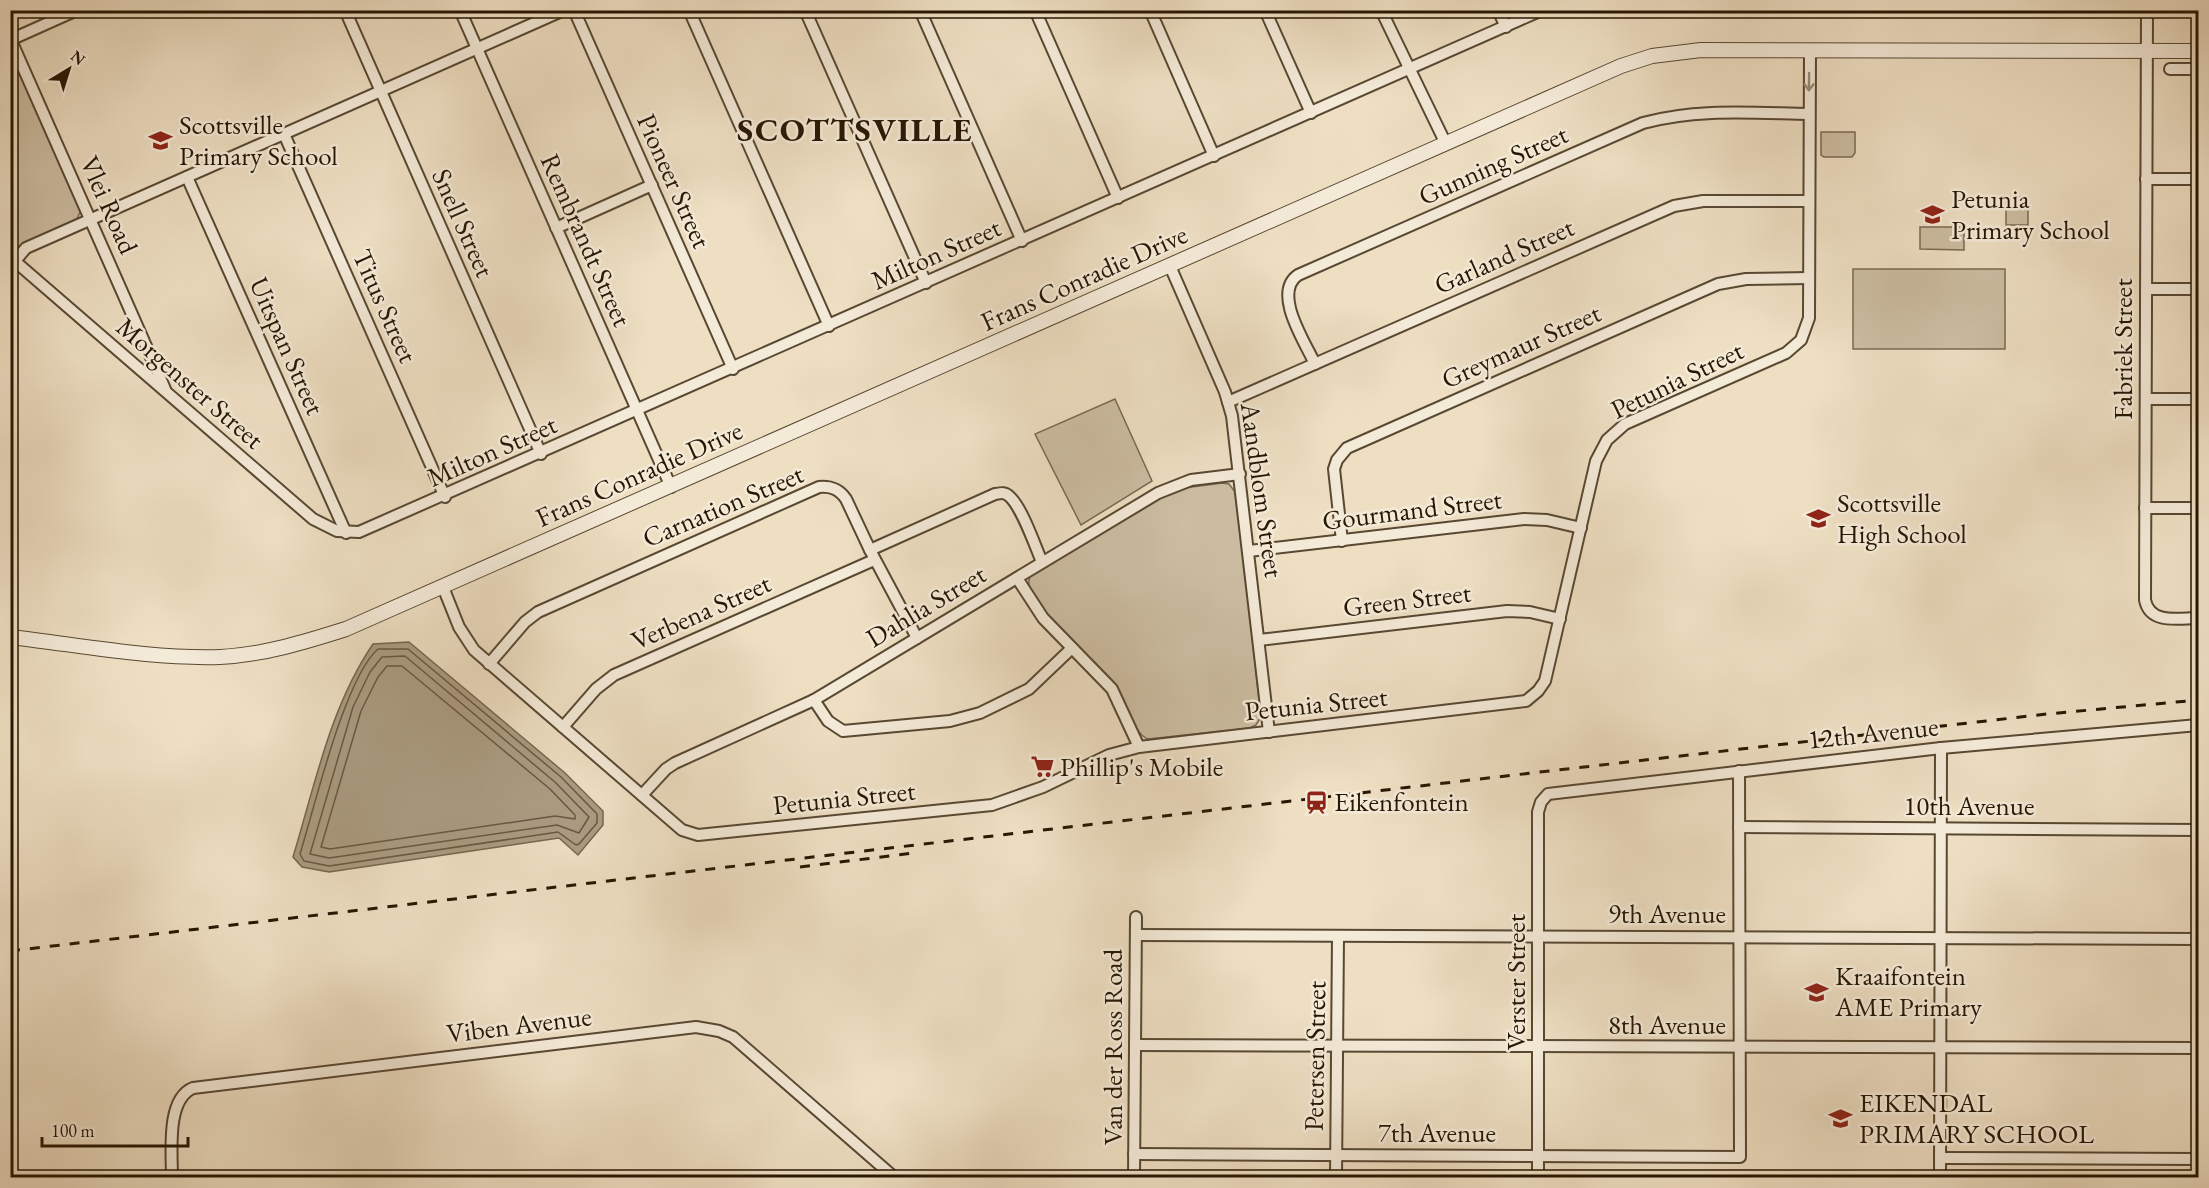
<svg xmlns="http://www.w3.org/2000/svg" width="2209" height="1188" viewBox="0 0 2209 1188" font-family="'EB Garamond',serif">
<style>
.green{fill:#ccbda2;stroke:#796a52;stroke-width:1.5}
.water{fill:#aa9b81;stroke:#75664e;stroke-width:1.5}
.lines{fill:none;stroke-linecap:round;stroke-linejoin:round}
.shore{stroke:#685842;stroke-width:1.5}
.minor-casing{stroke:#584832;stroke-width:14}
.tertiary-casing{stroke:#584832;stroke-width:16}
.minor{stroke:#f4ead8;stroke-width:10}
.tertiary{stroke:#f4ead8;stroke-width:14}
.rail{stroke:#261602;stroke-width:3;stroke-dasharray:10 10;stroke-linecap:butt}
.oneway{stroke:#978b78}
.labels{text-anchor:middle;stroke-width:5;stroke-linejoin:round;paint-order:stroke}
.poi-label{font-size:27px;fill:#261602;stroke:#f4ead8;text-anchor:start}
.street-label{font-size:27px;fill:#261602;stroke:#f4ead8}
.district-label{font-size:33px;font-weight:bold;letter-spacing:1.5px;fill:#261602;stroke:#f4ead8}
</style>
<rect width="100%" height="100%" fill="#eedfc3"/>
<filter id="stains"><feTurbulence type="fractalNoise" baseFrequency=".00333" numOctaves="4"/><feColorMatrix values="0 0 0 0 .2 0 0 0 0 .09 0 0 0 0 .02 0 0 0 .5 -.17"/></filter>
<radialGradient id="worn" r=".72"><stop offset=".6" stop-color="#630" stop-opacity="0"/><stop offset="1" stop-color="#630" stop-opacity=".3"/></radialGradient>
<g class="green">
<polygon points="10,49 81,210 76,221 18,247 10,246 10,173 13,172 10,167"/>
<polygon points="1821,132 1855,132 1855,153 1852,157 1824,157 1821,155"/>
<rect x="2006" y="197" width="22" height="28"/>
<polygon points="1920,227 1964,227 1964,250 1920,249"/>
<rect x="1853" y="269" width="152" height="80"/>
<polygon points="1115,399 1152,481 1081,525 1035,434"/>
<path d="M1222 483 1229 484 1236 493 1261 717 1256 725 1250 728 1148 739C1133 734 1121 695 1111 681 1104 671 1095 663 1086 654 1073 641 1017 593 1031 575L1165 495 1184 488Z"/>
</g>
<path class="water" d="M409 642 565 773 603 811V825L578 855 559 838 329 872 302 867 293 857C315 785 330 707 373 644Z"/>
<g class="lines">
<g class="shore">
<path d="M378 649H408L561 777 597 814V823L579 844 576 845 558 832 329 866 304 861 300 854C314 809 345 677 378 649Z"/>
<polygon points="382,657 405,656 556,783 589,817 579,833 557,825 329,858 310,854 353,707 370,672"/>
<polygon points="387,666 402,666 550,789 575,815 575,819 555,816 330,849 321,847 361,711 378,677"/>
</g>
<defs>
<g id="minor">
<polyline points="345,10 541,454"/>
<polyline points="460,10 671,487"/>
<polyline points="574,10 733,369"/>
<polyline points="689,10 829,326"/>
<polyline points="805,10 926,283"/>
<polyline points="920,10 1022,241"/>
<polyline points="1035,10 1118,198"/>
<polyline points="1150,10 1214,156"/>
<polyline points="1265,10 1311,113"/>
<polyline points="1381,10 1446,144"/>
<polyline points="1498,10 1506,27"/>
<path d="M2147 10 2145 600C2150 625 2179 618 2198 618"/>
<polyline points="10,38 165,389"/>
<polyline points="10,40 77,10"/>
<polyline points="2170,69 2198,69"/>
<polyline points="284,134 445,497"/>
<polyline points="187,177 346,533"/>
<polyline points="2146,179 2198,179"/>
<polyline points="556,228 652,185"/>
<polyline points="10,257 313,519 337,531 359,532 1542,10"/>
<polyline points="15,261 26,248 564,10"/>
<polyline points="1170,266 1225,392 1232,416 1269,732"/>
<polyline points="2146,289 2198,289"/>
<path d="M1315 364C1305 342 1272 293 1298 275L1643 123C1697 108 1754 113 1809 114"/>
<polyline points="2146,399 2198,399"/>
<polyline points="1228,402 1674,206 1703,201 1809,201"/>
<polyline points="2145,508 2198,508"/>
<polyline points="1342,541 1334,469 1337,460 1347,448 1718,284 1746,279 1809,278"/>
<path d="M870 550 995 494C1001 493 1005 492 1009 496 1022 507 1035 546 1042 562"/>
<polyline points="1249,551 1524,519 1547,520 1581,528"/>
<polyline points="1017,578 1043,618 1112,689 1139,747"/>
<polyline points="443,587 459,627 474,650 682,830 698,835 992,805 1043,787 1109,755 1139,747 1526,701 1538,691 1545,681 1596,461 1607,440 1625,424 1786,353 1801,340 1809,318 1810,51"/>
<polyline points="1259,640 1507,611 1530,612 1560,619"/>
<path d="M489 664 525 622 538 612 819 487C831 486 839 489 846 499L870 550 917 638"/>
<polyline points="814,700 828,721 843,731 950,721 980,713 1029,689 1072,648"/>
<polyline points="563,727 596,689 614,675 874,560"/>
<polyline points="642,795 666,769 675,763 814,700 1158,493 1191,480 1240,474"/>
<polyline points="1739,827 2198,830"/>
<polyline points="1136,935 2198,939"/>
<polyline points="1136,1045 2198,1048"/>
<polyline points="1134,1154 1740,1157 1739,771"/>
<polyline points="1940,1158 2198,1159"/>
<path d="M172 1178C172 1152 166 1099 193 1088L696 1027 719 1031 733 1037 895 1178"/>
<polyline points="1134,1178 1136,917"/>
<polyline points="1336,1178 1338,936"/>
<polyline points="1538,1178 1538,812 1541,802 1548,794 1941,748 2198,725"/>
<polyline points="1940,1178 1941,748"/>
</g>
<path id="tertiary" d="M10 637C80 645 150 659 220 657 263 655 305 642 346 629L1621 66 1652 56 1701 50 2198 51"/>
</defs>
<use href="#minor" class="minor-casing"/>
<use href="#tertiary" class="tertiary-casing"/>
<use href="#minor" class="minor"/>
<use href="#tertiary" class="tertiary"/>
<g class="rail">
<polyline points="800,867 913,853"/>
<polyline points="10,951 1488,778 2047,714 2198,700"/>
</g>
</g>
<defs><path id="oneway-shaft" d="M-6 0H5M1.5-3L5.5 0L1.5 3" fill="none" stroke-width="1.6" stroke-linecap="round" stroke-linejoin="round" transform="scale(1.5)"/></defs>
<use class="oneway" href="#oneway-shaft" transform="translate(1809 82) rotate(91)"/>
<defs>
<symbol id="school-bare" viewBox="-9 -9 18 18"><path d="M0-5L7-2L0 1L-7-2ZM-4 1L0 2.5L4 1V4Q0 6-4 4Z" fill="#8f2418" stroke="#f4ead8" stroke-width="2.5" paint-order="stroke"/></symbol>
<symbol id="supermarket-bare" viewBox="-9 -9 18 18"><path d="M-6-5.5h2.5l.6 2H6L4.5 2H-2.5L-4.4-4H-6ZM-1.5 3.2a1.3 1.3 0 1 0 .1 0ZM3 3.2a1.3 1.3 0 1 0 .1 0Z" fill="#8f2418" stroke="#f4ead8" stroke-width="2.5" paint-order="stroke"/></symbol>
<symbol id="station-bare" viewBox="-9 -9 18 18"><path d="M-3-6H3Q5-6 5-4V2Q5 4 3 4L4.5 6H3L1.5 4h-3L-3 6H-4.5L-3 4Q-5 4-5 2V-4Q-5-6-3-6ZM-3.5-4v3h7v-3ZM-3.5 1v1.5H-2V1ZM2 1v1.5H3.5V1Z" fill="#8f2418" stroke="#f4ead8" stroke-width="2.5" paint-order="stroke"/></symbol>
</defs>
<g fill-rule="evenodd">
<use href="#school-bare" x="144" y="124" width="33" height="33"/>
<use href="#school-bare" x="1916" y="198" width="33" height="33"/>
<use href="#school-bare" x="1802" y="502" width="33" height="33"/>
<use href="#supermarket-bare" x="1026" y="750" width="33" height="33"/>
<use href="#station-bare" x="1300" y="786" width="33" height="33"/>
<use href="#school-bare" x="1800" y="976" width="33" height="33"/>
<use href="#school-bare" x="1824" y="1102" width="33" height="33"/>
</g>
<g class="labels">
<g class="poi-label">
<text x="179" y="134">Scottsville<tspan x="179" dy="31">Primary School</tspan></text>
<text x="1951" y="208">Petunia<tspan x="1951" dy="31">Primary School</tspan></text>
<text x="1837" y="512">Scottsville<tspan x="1837" dy="31">High School</tspan></text>
<text x="1060" y="776">Phillip's Mobile</text>
<text x="1334" y="811">Eikenfontein</text>
<text x="1835" y="985">Kraaifontein<tspan x="1835" dy="31">AME Primary</tspan></text>
<text x="1859" y="1112">EIKENDAL<tspan x="1859" dy="31">PRIMARY SCHOOL</tspan></text>
</g>
<g class="street-label">
<text transform="translate(1493 165) rotate(-24)" y="9">Gunning Street</text>
<text transform="translate(674 181) rotate(66)" y="9">Pioneer Street</text>
<text transform="translate(109 205) rotate(66)" y="9">Vlei Road</text>
<text transform="translate(463 223) rotate(66)" y="9">Snell Street</text>
<text transform="translate(586 240) rotate(66)" y="9">Rembrandt Street</text>
<text transform="translate(936 254) rotate(-24)" y="9">Milton Street</text>
<text transform="translate(1504 256) rotate(-24)" y="9">Garland Street</text>
<text transform="translate(1084 278) rotate(-24)" y="9">Frans Conradie Drive</text>
<text transform="translate(385 306) rotate(66)" y="9">Titus Street</text>
<text transform="translate(287 346) rotate(66)" y="9">Uitspan Street</text>
<text transform="translate(1521 346) rotate(-24)" y="9">Greymaur Street</text>
<text transform="translate(2123 349) rotate(-90)" y="9">Fabriek Street</text>
<text transform="translate(1677 380) rotate(-26)" y="9">Petunia Street</text>
<text transform="translate(190 383) rotate(41)" y="9">Morgenster Street</text>
<text transform="translate(492 451) rotate(-24)" y="9">Milton Street</text>
<text transform="translate(639 474) rotate(-24)" y="9">Frans Conradie Drive</text>
<text transform="translate(1262 490) rotate(82)" y="9">Aandblom Street</text>
<text transform="translate(723 506) rotate(-23)" y="9">Carnation Street</text>
<text transform="translate(1412 510) rotate(-7)" y="9">Gourmand Street</text>
<text transform="translate(1407 600) rotate(-7)" y="9">Green Street</text>
<text transform="translate(926 606) rotate(-31)" y="9">Dahlia Street</text>
<text transform="translate(701 612) rotate(-24)" y="9">Verbena Street</text>
<text transform="translate(1316 704) rotate(-6)" y="9">Petunia Street</text>
<text transform="translate(1873 733) rotate(-6)" y="9">12th Avenue</text>
<text transform="translate(844 798) rotate(-6)" y="9">Petunia Street</text>
<text x="1969" y="815">10th Avenue</text>
<text x="1667" y="923">9th Avenue</text>
<text transform="translate(1516 982) rotate(-90)" y="9">Verster Street</text>
<text transform="translate(519 1025) rotate(-7)" y="9">Viben Avenue</text>
<text x="1667" y="1034">8th Avenue</text>
<text transform="translate(1113 1047) rotate(-90)" y="9">Van der Ross Road</text>
<text transform="translate(1315 1056) rotate(-89)" y="9">Petersen Street</text>
<text x="1437" y="1142">7th Avenue</text>
</g>
<g class="district-label">
<text x="855" y="141">SCOTTSVILLE</text>
</g>
</g>
<rect width="2209" height="1188" fill="none" stroke="#eedfc3" stroke-width="36"/>
<rect x="12" y="12" width="2185" height="1164" fill="none" stroke="#261602" stroke-width="3"/>
<rect x="18" y="18" width="2173" height="1152" fill="none" stroke="#261602" stroke-width="1.5"/>
<g transform="translate(69 69) rotate(38)" stroke="#f4ead8" stroke-width="4.5" paint-order="stroke">
<path d="M0-4.5L10 22L0 15L-10 22Z" fill="#261602"/>
<text y="-9" font-size="16" font-weight="bold" text-anchor="middle" fill="#261602">N</text>
</g>
<path d="M42 1137v9h146v-9" fill="none" stroke="#261602" stroke-width="3"/>
<text x="51" y="1137" font-size="18" fill="#261602" stroke="#f4ead8" stroke-width="4.5" paint-order="stroke">100 m</text>
<rect width="100%" height="100%" filter="url(#stains)"/>
<rect width="100%" height="100%" fill="url(#worn)"/>
</svg>
